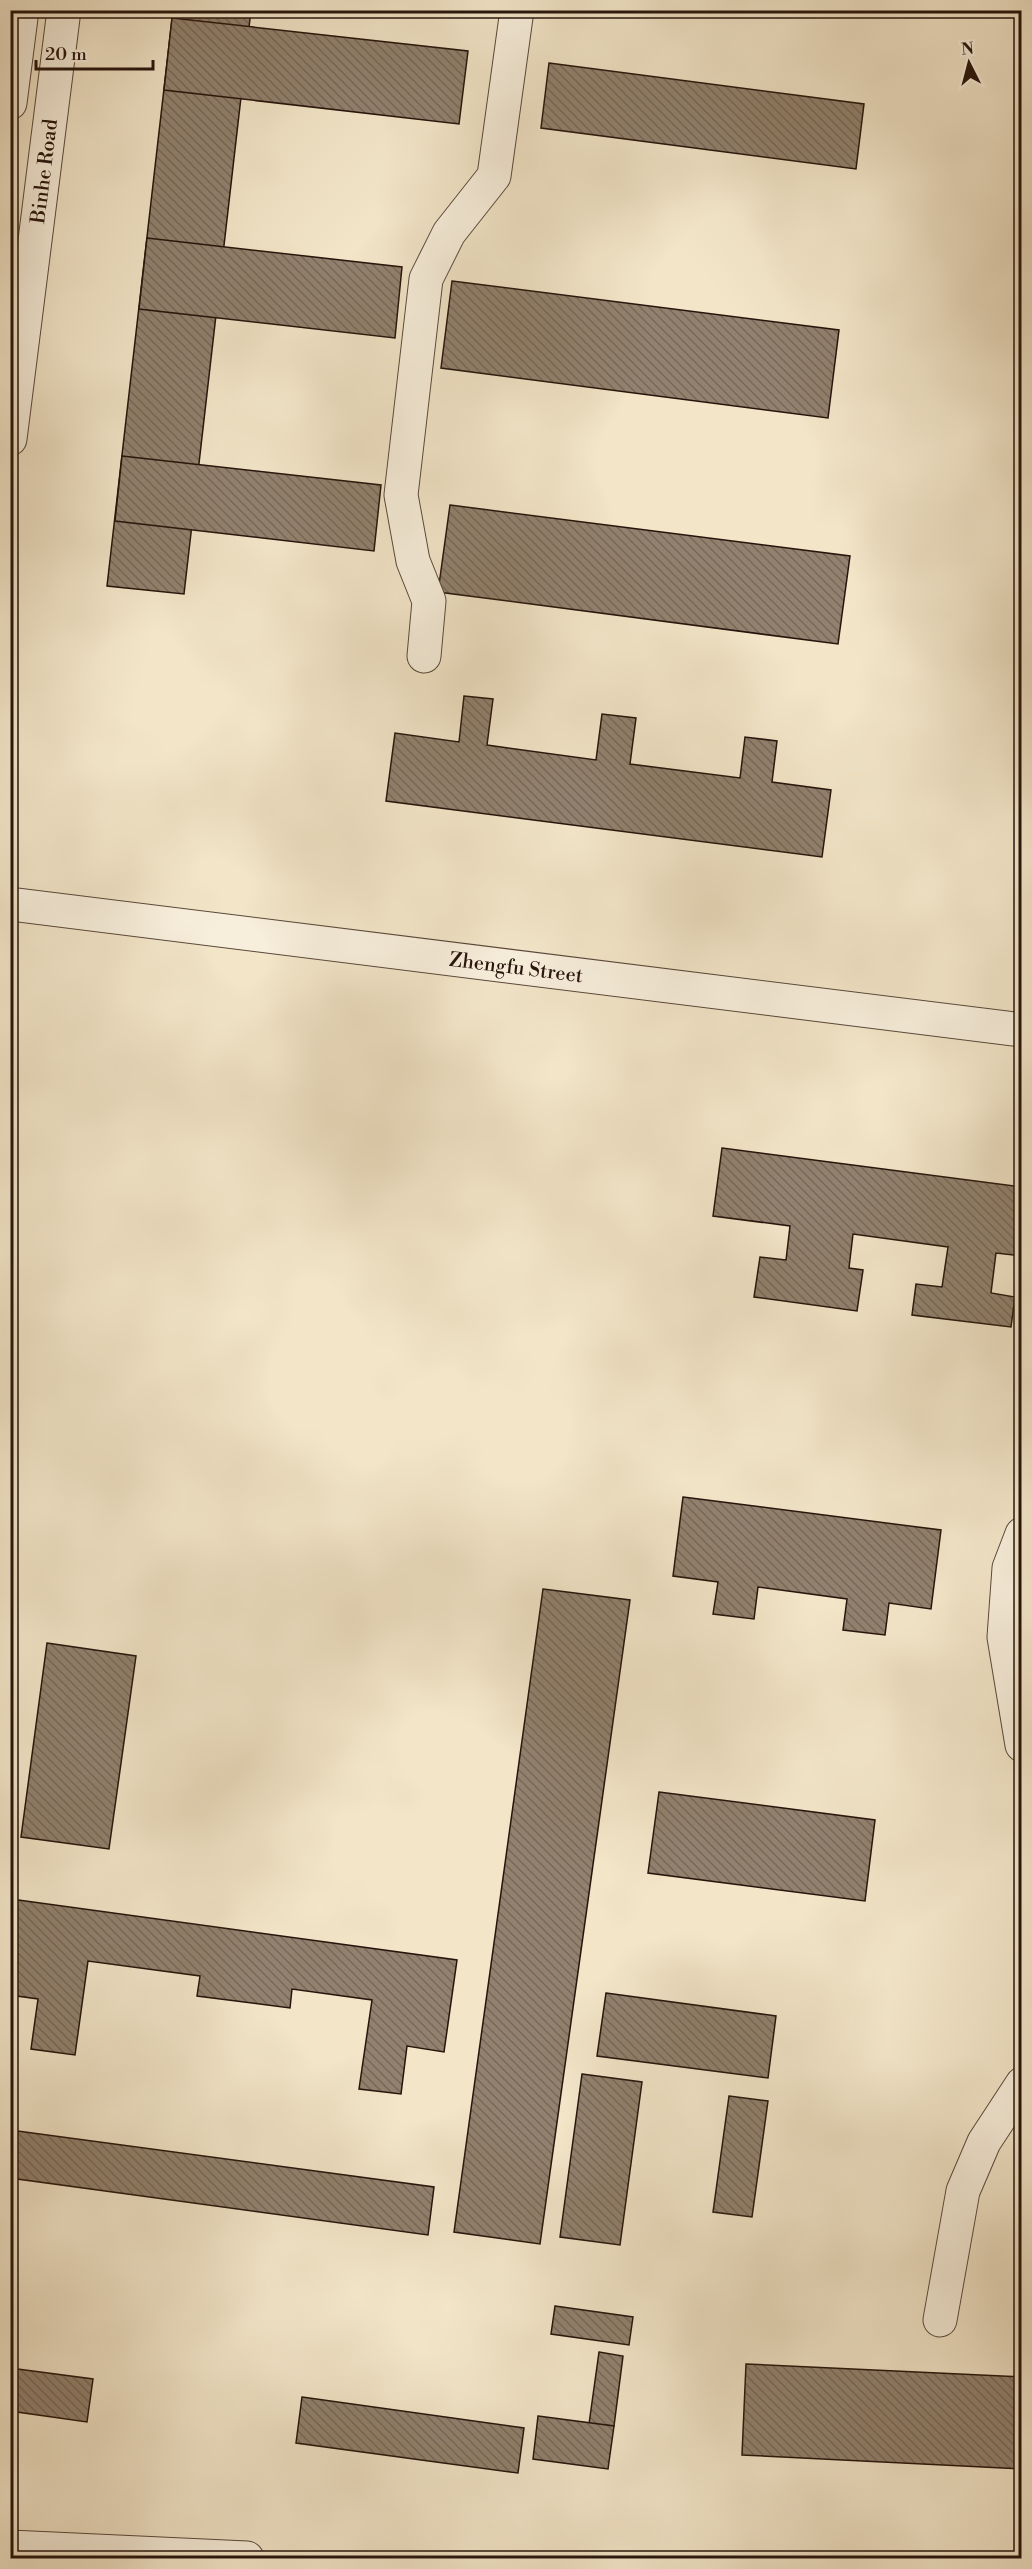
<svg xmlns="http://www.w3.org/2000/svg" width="1032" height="2569" viewBox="0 0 1032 2569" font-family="'Libre Bodoni',serif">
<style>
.building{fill:url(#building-back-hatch);stroke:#27140c;stroke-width:1.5}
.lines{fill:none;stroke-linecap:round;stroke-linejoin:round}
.minor-casing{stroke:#5a483b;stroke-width:35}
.minor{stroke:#f7eedb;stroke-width:33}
.labels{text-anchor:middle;stroke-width:5;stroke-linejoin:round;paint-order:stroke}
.street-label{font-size:20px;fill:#27140c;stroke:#f7eedb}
</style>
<defs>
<pattern id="building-back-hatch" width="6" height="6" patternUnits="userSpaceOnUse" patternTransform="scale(1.5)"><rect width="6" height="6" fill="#91816e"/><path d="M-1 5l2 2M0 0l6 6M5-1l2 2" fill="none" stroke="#766859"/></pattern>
</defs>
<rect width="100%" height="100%" fill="#f2e5c8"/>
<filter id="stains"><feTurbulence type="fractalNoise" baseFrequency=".00333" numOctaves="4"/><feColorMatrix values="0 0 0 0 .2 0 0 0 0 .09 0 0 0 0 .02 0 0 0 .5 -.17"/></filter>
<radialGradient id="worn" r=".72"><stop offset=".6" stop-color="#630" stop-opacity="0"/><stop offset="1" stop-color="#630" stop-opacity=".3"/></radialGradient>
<g class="building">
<polygon points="173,10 251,10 184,594 107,586"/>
<polygon points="172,18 468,51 459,124 164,90"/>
<polygon points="549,63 864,104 856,169 541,128"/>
<polygon points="147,238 402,267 395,338 139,309"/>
<polygon points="452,281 839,330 828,418 441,368"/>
<polygon points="122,456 381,485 374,551 115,521"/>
<polygon points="450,505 850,556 838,644 438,592"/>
<polygon points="464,696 493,699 487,745 596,760 602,714 636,718 630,764 740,778 745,737 777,741 772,782 831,790 822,857 386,801 395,733 459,742"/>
<polygon points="722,1148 1022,1187 1022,1256 996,1253 991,1293 1015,1297 1011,1327 912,1315 916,1284 942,1287 948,1247 853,1234 849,1268 863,1270 857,1311 754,1297 760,1257 786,1260 790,1226 713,1216"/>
<polygon points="683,1497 941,1530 931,1609 889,1603 885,1635 843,1630 847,1599 758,1587 754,1619 713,1614 718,1582 673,1576"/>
<polygon points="543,1589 630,1600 540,2244 454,2232"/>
<polygon points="47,1643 136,1656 109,1849 21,1837"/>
<polygon points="659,1792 875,1820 865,1901 648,1873"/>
<polygon points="11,1899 457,1960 444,2052 407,2046 401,2094 359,2089 372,2000 292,1989 290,2008 197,1996 200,1976 88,1961 75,2055 31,2049 38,1999 10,1995"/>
<polygon points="606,1993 776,2016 768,2078 597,2056"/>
<polygon points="582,2074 642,2082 620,2245 560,2237"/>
<polygon points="729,2096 768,2101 752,2217 713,2212"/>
<polygon points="10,2130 434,2187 428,2235 10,2178"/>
<polygon points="555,2306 633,2317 629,2345 551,2334"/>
<polygon points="599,2352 623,2356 614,2426 589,2424"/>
<polygon points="746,2364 1022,2377 1022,2469 742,2455"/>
<polygon points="10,2368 93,2379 87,2422 10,2411"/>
<polygon points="302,2397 524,2428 518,2473 296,2443"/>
<polygon points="538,2416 614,2426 608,2469 533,2459"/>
</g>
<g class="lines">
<defs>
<g id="minor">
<polyline points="10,103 22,10"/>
<path id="s1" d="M10 439 64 10"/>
<polyline points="424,656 429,601 413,561 401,495 426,279 449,233 494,176 517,10"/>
<path id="s2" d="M10 904 1022 1030"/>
<polyline points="1022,1534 1009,1568 1004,1637 1022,1745"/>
<polyline points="940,2320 963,2191 984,2142 1022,2084"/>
<polyline points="10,2547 247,2558"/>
</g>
</defs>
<use href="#minor" class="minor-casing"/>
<use href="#minor" class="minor"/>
</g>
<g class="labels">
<g class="street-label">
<text dy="7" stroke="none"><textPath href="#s1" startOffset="270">Binhe Road</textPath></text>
<text dy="7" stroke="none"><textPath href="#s2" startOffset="510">Zhengfu Street</textPath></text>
</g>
</g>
<rect width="1032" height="2569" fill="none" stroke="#f2e5c8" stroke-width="36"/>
<rect x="12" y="12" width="1008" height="2545" fill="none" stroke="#27140c" stroke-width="3"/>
<rect x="18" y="18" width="996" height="2533" fill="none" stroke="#27140c" stroke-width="1.5"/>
<g transform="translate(969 63) rotate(354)" stroke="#f7eedb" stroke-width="4.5" paint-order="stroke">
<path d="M0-4.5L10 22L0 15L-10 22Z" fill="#27140c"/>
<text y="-9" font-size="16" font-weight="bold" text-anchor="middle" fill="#27140c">N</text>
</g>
<path d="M36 60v9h117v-9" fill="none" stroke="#27140c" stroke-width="3"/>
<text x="45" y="60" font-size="18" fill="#27140c" stroke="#f7eedb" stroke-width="4.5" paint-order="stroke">20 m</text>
<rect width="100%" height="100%" filter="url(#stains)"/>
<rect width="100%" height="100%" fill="url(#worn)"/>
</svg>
